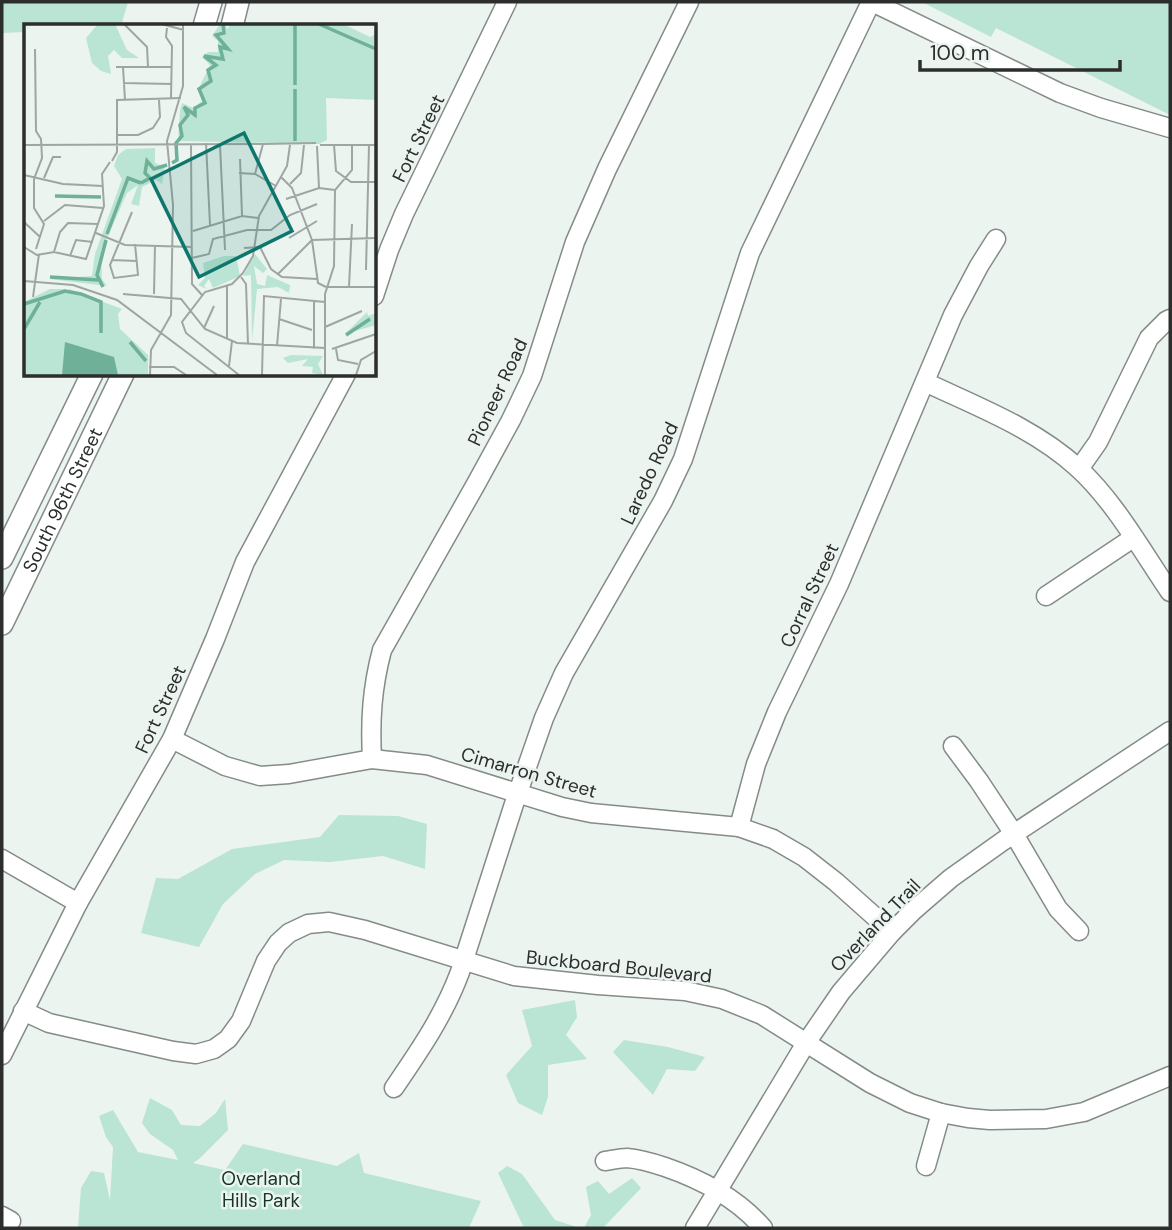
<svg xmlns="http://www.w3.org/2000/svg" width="1172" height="1230" viewBox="0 0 1172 1230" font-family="'DM Sans',sans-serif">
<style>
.green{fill:#bae4d3}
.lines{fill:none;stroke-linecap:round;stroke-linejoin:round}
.minor-casing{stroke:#848b88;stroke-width:21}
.major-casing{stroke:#848b88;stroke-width:24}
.minor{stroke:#fff;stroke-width:18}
.major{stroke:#fff;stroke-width:21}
.labels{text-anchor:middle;stroke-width:5;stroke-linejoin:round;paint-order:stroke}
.street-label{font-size:19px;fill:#2b2e2d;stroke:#ecf4f0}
.park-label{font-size:19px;fill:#15352a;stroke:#ecf4f0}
.inset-river{fill:none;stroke:#6fb198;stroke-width:3.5}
.inset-road{fill:none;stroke:#9fa5a2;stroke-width:2}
.view{fill:#0f766e;fill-opacity:0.15;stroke:#0f766e;stroke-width:3.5}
.inset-edge{fill:none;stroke:#2b2e2d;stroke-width:3.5}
</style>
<rect width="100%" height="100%" fill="#ecf4f0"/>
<g class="green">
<polygon points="2,2 128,2 121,26 26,26 26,32 2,33"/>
<polygon points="922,2 1170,2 1170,115 996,28 991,37"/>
<polygon points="339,815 398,816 427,824 425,869 383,856 330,862 284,860 255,874 223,904 199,947 141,933 156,878 178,879 232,849 320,837"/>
<polygon points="575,1000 577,1017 566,1035 587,1059 548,1065 548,1097 542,1115 518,1103 506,1075 532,1046 522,1010"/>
<polygon points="624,1040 668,1047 705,1057 695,1071 667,1069 653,1095 613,1052"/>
<polygon points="150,1098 172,1110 181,1125 200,1126 216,1113 225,1099 228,1130 199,1159 193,1163 225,1170 243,1144 337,1166 359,1153 364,1173 481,1201 469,1228 78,1228 81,1188 91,1171 104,1173 110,1200 113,1147 106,1137 99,1116 113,1110 138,1152 178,1160 173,1150 150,1134 142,1123"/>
<polygon points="507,1166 522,1174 555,1220 580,1228 524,1228 498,1173"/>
<polygon points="632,1178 641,1188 603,1228 584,1228 591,1215 586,1187 598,1181 609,1194"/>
</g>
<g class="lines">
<defs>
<g id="minor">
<polyline points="872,2 1060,93 1101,108 1170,128"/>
<polyline points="374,296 389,250 404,214 507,2"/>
<path d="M925 382C978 407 1034 428 1078 468 1115 502 1142 551 1170 592"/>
<polyline points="1079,469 1098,442 1149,338 1166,321 1170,319"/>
<polyline points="1046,596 1133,538"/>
<polyline points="172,739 225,766 260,776 289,774 372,759 427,765 562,807 591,813 739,827 773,839 804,857 836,882 892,932"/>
<polyline points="953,746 979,781 1014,834 1058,909 1079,931"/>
<path d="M372 759C370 720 372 688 382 650L476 484 511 420 532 376 575 242 607 169 689 2"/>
<polyline points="739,827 756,764 777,712 839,584 953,315 979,266 996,239"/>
<polyline points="2,859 78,903"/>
<polyline points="23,1011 49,1023 173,1051 196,1054 214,1049 228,1039 241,1021 266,961 278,943 289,933 308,924 329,922 365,930 514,976 598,985 685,991 722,999 762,1015 870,1083 910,1103 941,1113 968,1118 990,1120 1046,1119 1084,1112 1170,1076"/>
<polyline points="2,1055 78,903 172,739 215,639 245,562 346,374"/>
<path d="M394 1088C420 1050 444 1015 460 972L514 804 544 718 564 673 663 501 683 459 750 253 871 2"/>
<path d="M605 1161C612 1160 620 1158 627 1158 641 1159 653 1163 665 1167 703 1180 737 1198 763 1228"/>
<polyline points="926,1166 941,1113"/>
<polyline points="2,1216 11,1221"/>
<polyline points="695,1228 806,1043 841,992 892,932 914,910 951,878 1003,841 1170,731"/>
</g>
<g id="major">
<polyline points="204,26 211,2"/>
<polyline points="232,26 238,2"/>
<polyline points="2,558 92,374"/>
<path id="s1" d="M2 624 123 374"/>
</g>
</defs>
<use href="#minor" class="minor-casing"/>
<use href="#major" class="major-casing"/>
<use href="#minor" class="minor"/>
<use href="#major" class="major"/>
</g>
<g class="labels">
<g class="street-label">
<text transform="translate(418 138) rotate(-64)" y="7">Fort Street</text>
<text transform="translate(497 392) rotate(-65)" y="7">Pioneer Road</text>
<text transform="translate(649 473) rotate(-65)" y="7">Laredo Road</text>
<text dy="7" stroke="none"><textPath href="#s1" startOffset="138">South 96th Street</textPath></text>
<text transform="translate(809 595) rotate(-65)" y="7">Corral Street</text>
<text transform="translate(160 709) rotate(-65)" y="7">Fort Street</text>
<text transform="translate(529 772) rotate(16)" y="7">Cimarron Street</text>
<text transform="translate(875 925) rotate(-46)" y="7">Overland Trail</text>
<text transform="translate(619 966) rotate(6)" y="7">Buckboard Boulevard</text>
</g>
<g class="park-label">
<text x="261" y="1185">Overland<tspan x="261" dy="22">Hills Park</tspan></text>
</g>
</g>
<g transform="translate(24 24)">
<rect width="352" height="352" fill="#ecf4f0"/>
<path d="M74 0H91L103 26 115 34H98L90 26 84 32 87 50 77 47 68 39 62 14ZM196 0H204L202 2 203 5 207 0H319L346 13 352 10V76L302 74 303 116 295 120 154 117 156 86 158 79 169 84 178 77 174 66 186 41 178 33 184 28H194V17L188 12ZM131 124V139L141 143 138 160 132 156 118 163 115 182 107 180 114 161 103 169 77 228 78 255 83 262 25 255 68 252 71 230 98 155 90 142 94 131 102 125ZM231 230 243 245 239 249 230 242 233 260 241 262 243 251 266 261 265 269 254 263 233 265 228 317 227 251 219 252ZM200 232H212L216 252 189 264 185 255 180 262 183 265 174 261 181 254 179 239ZM26 265H42V269L45 265 98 285 94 290 96 305 124 331V351H0V278ZM343 288 344 292 352 289V301L321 310ZM267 331 299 332 294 340 299 351 288 349 289 343 278 342 284 335 264 339 259 334Z" fill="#bae4d3"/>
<path d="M41 318 90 333 94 351H38Z" fill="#6fb198"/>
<path class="inset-river" d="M295 0 352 25M271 1V61M271 117V65M148 139 153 136 152 119 158 112 156 101 164 91 160 83 171 91V84L181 79 175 65 187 57 184 46 192 41 180 32 199 35 196 23 204 25 192 11 200 9 199 0M117 159 126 154 121 149 123 137 130 145 143 141M31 172 77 173M83 210 104 154 117 159M26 253 74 256M79 263 73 251 82 216M0 280 41 267 57 270 77 278V309M0 305 16 278M322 311 346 295M106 318 122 337"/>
<path class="inset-road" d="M100 0 123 23 124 43M137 0 160 6M143 4 142 13 148 22 147 74M11 25 12 108M92 43H148M99 43 101 76M99 59 148 60M12 107 17 115 18 134 10 155V184L20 200 12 225M93 111H114L129 104 136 93 135 76M182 119 186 201M239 120 292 119M0 121 239 120M167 121 168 260 178 271M196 121 201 226M296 121H352M310 121 312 147 327 158H352M293 122 295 164M216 135 218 192M88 137 93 128V76L157 74M215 149 231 150 252 162M231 150 239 120M0 151 39 160 79 162M257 153 268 164 288 216 294 259 302 263M20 154 29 133H37M266 160 277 149 280 121M262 175 295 164 311 166M108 188 86 241 90 254 114 251 111 220M20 197 41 181 79 184M0 198 16 213M169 207 218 192 234 194M72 209 101 221 168 223M265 214 293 197M0 223 13 231 30 228 62 235 80 182 78 150 86 138M220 224 236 223 247 245 258 253 293 255M30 228 36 208 44 199 74 200M46 232 52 216 69 218M168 234 185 230 189 215 223 206H247L266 191 293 180M88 236 113 237M342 246 345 121M254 250 288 216 352 214M217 253 222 260 224 320M0 257 49 261 93 276 193 351M302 263H352M325 263 328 200M99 270 157 275 181 305 213 319 301 324M130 270 131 221M9 273 15 230M290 278V325M255 295 288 306M301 303 338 287M180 304 190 282M203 314V262M253 322 257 275M308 325 352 310M312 325 314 336 334 340M205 342 208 317M125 343H150L162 351M126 351 127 326 147 291 149 181 143 117 159 62V0M215 351 162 309 158 298 181 268 208 260 219 249 229 232 235 192 263 142 266 121M238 351 240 272 301 278M301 351V270L310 242 311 166 328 146V121M332 351 337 336 352 327"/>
<path class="view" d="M220 109 268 207 175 253 127 155Z"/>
<rect width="352" height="352" class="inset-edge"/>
</g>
<rect width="1172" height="1230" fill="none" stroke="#2b2e2d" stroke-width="7"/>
<path d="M920 60v10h200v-10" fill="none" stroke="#2b2e2d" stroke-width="3.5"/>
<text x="930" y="60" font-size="21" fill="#2b2e2d" stroke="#ecf4f0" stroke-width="5" paint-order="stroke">100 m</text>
</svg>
